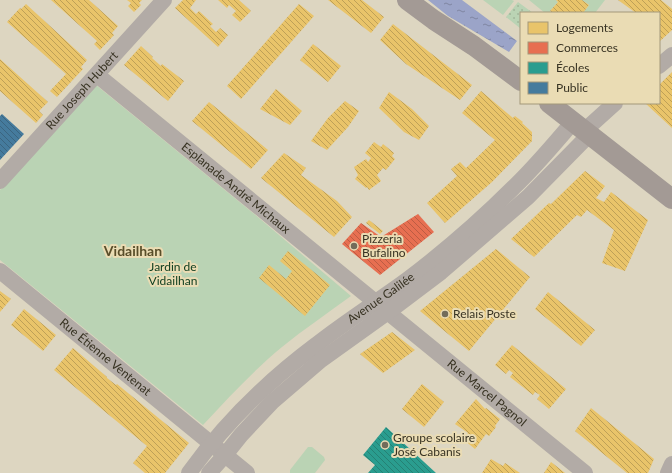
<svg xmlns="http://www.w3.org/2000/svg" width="672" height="473" viewBox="0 0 672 473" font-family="Lato,sans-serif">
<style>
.green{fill:#bad3b4}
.garden{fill:url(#garden-dots)}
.water{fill:url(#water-ripples)}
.homes{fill:url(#homes-back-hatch)}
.shops{fill:url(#shops-back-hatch)}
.schools{fill:url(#schools-back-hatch)}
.public{fill:url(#public-back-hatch)}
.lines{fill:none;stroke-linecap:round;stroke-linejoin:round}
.minor{stroke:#b2aba6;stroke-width:16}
.major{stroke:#a39a95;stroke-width:20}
.poi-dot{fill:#726c5a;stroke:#eadcb4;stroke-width:1.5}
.labels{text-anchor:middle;stroke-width:4;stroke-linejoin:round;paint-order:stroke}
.street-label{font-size:12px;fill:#383323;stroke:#eadcb4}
.poi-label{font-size:12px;fill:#383323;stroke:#eadcb4;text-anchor:start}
.park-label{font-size:12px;fill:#0b3b1d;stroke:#eadcb4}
.quarter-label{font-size:14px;font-weight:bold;fill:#594e2a;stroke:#eadcb4}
</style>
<defs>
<pattern id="garden-dots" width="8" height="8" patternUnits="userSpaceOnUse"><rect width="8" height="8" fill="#bad3b4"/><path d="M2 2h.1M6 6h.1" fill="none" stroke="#a1b69a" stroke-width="1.8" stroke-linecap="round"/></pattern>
<pattern id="water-ripples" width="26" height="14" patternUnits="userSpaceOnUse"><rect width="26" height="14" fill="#9ba4c8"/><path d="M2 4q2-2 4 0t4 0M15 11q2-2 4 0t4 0" fill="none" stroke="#7f86a2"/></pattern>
<pattern id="homes-back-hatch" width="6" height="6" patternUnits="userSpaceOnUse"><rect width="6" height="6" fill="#e9c46a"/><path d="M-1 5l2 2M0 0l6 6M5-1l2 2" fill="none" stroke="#bea057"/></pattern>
<pattern id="shops-back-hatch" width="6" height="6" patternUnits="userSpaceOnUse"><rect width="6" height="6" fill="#e76f51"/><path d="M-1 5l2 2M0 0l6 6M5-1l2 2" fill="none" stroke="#bc5c43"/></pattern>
<pattern id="schools-back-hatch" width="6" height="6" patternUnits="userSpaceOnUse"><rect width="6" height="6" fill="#2a9d8f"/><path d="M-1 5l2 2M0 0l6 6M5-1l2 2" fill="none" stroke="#258174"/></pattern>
<pattern id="public-back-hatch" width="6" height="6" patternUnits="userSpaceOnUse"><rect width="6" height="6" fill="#457b9d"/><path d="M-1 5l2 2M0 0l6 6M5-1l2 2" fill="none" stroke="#3b6580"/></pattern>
</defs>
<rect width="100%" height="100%" fill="#ddd6c1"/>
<g class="green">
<polygon points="483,0 512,0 514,1 503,15"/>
<polygon points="529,0 556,0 558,2 550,11 552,13 545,13"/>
<polygon points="582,0 605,0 595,13 583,13 589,5"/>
<path d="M96 85 253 213 351 296C328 313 304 329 282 347 253 371 228 398 203 425L0 260V190Z"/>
<polygon points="308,447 312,447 324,457 325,460 315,473 290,473 290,470"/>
</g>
<polygon class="garden" points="518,2 533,13 521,13 521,29 506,17"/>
<polygon class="water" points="428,0 462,0 517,41 509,52 448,16"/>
<g class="homes">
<polygon points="51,0 89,0 118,26 112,33 114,35 100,50 94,44 97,41"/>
<polygon points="127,0 142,0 139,3 141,5 134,12 128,6 131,3"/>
<polygon points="183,0 196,0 190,8 196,14 199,11 213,24 210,26 216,32 220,28 228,35 218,47 175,8"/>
<polygon points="218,0 239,0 251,11 240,22 232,15 236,11 229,5 227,8"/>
<polygon points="328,0 362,0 384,17 371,33"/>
<polygon points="556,0 582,0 589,5 583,13 553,13 550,11 558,2"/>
<polygon points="618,0 661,0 672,9 672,30 659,42 659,13 636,13"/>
<polygon points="26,4 87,60 81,67 83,69 57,97 50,91 66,74 7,22 20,8 21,9"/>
<polygon points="299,4 314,16 241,99 227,86"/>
<polygon points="393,24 472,85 460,100 406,64 380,40"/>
<polygon points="313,44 341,66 328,82 300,60"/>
<polygon points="141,46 153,57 152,58 161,66 162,64 184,81 168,101 124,65"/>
<polygon points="0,59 48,102 39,111 43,115 36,123 0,91"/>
<polygon points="672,72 672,128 645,103 659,103 659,85"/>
<polygon points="276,89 302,111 290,125 260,109"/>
<polygon points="481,91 513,118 515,116 523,122 522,123 532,132 532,141 492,182 445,223 427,203 457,176 451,169 460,162 466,168 495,140 462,113"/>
<polygon points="389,92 412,109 429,126 419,140 404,132 379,108"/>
<polygon points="345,101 359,111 348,127 327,150 311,141 328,118"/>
<polygon points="209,102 268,150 251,169 192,121"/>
<polygon points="374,142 381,147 383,144 394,153 392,156 395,159 386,170 383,168 377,175 381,181 369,190 367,187 366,188 355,179 358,175 354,167 366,159 368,162 371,158 365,153"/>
<polygon points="284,153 306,168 301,175 337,201 352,217 334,237 261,178"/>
<polygon points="585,171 605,186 596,198 604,202 611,192 648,220 625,271 602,263 614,230 587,210 581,217 577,215 534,257 511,239 549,203 551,204"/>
<polygon points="369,220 383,231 380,234 366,223"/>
<polygon points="496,249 530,277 469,351 420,311"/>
<polygon points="288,251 330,285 305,316 259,278 269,265 286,279 292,271 280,261"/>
<polygon points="0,291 11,299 0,312"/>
<polygon points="548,292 595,330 581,346 535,309"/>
<polygon points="24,309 56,335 43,351 11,325"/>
<polygon points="392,332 415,350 383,373 360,354"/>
<polygon points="512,345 566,389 549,409 537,399 540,395 535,392 533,395 510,377 513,373 509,370 506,374 495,365"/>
<polygon points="73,348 107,377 107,378 116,385 117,384 189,443 165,473 145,473 133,463 147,446 54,370"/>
<polygon points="422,384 444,402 424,427 402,409"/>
<polygon points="476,399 485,409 486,408 500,419 495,426 496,427 489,436 486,434 475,449 464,440 468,433 455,424"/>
<polygon points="591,408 654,459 648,473 627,473 575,431"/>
<polygon points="491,459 503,466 505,463 520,473 482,473"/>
<polygon points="551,462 565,473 544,473"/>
</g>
<polygon class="shops" points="418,214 434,232 380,275 342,244 361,223 381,237"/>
<polygon class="schools" points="386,427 436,473 368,473 375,465 363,455"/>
<polygon class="public" points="2,114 24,134 0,160 0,116"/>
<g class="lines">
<g class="minor">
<polyline points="659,66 672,55"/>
<path id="s1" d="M97 75 585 473"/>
<polyline points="584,131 615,103"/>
<path id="s2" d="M0 181 164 0"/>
<path id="s3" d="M0 271 247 473"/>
<path id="s4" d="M189 473C224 424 268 381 316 345 345 322 377 302 407 280 444 252 481 220 514 187 535 167 554 144 573 122"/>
<polyline points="209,473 225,455 241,435 272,402 321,360 388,312 441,272 528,197 589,135"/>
<polyline points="668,473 672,464"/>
</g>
<g class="major">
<polyline points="407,0 434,20 474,46 521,81"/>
<polyline points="549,103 672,199"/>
</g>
</g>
<g class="poi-dot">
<circle cx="354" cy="246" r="4"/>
<circle cx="445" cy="314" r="4"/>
<circle cx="385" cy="445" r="4"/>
</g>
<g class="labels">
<g class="street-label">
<text dy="4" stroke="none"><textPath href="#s2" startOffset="122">Rue Joseph Hubert</textPath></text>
<text dy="4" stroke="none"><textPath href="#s1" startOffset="179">Esplanade André Michaux</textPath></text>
<text dy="4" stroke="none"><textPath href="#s4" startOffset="261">Avenue Galilée</textPath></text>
<text dy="4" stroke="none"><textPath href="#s3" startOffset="136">Rue Étienne Ventenat</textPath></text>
<text dy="4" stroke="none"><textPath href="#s1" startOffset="503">Rue Marcel Pagnol</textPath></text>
</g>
<g class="poi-label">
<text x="362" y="243">Pizzeria<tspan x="362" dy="14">Bufalino</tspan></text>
<text x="453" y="318">Relais Poste</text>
<text x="393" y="442">Groupe scolaire<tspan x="393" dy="14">José Cabanis</tspan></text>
</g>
<g class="park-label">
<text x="173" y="271">Jardin de<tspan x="173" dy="14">Vidailhan</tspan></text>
</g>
<g class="quarter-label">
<text x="133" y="256">Vidailhan</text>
</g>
</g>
<rect x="520" y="12" width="140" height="92" fill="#eadcb4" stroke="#a3987a"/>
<rect x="528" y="22" width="20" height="12" fill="#e9c46a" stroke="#a3987a"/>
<text x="556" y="32" font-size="12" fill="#383323">Logements</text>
<rect x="528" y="42" width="20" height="12" fill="#e76f51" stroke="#a3987a"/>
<text x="556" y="52" font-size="12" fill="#383323">Commerces</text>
<rect x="528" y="62" width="20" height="12" fill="#2a9d8f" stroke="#a3987a"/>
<text x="556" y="72" font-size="12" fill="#383323">Écoles</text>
<rect x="528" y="82" width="20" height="12" fill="#457b9d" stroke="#a3987a"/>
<text x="556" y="92" font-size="12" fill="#383323">Public</text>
</svg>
